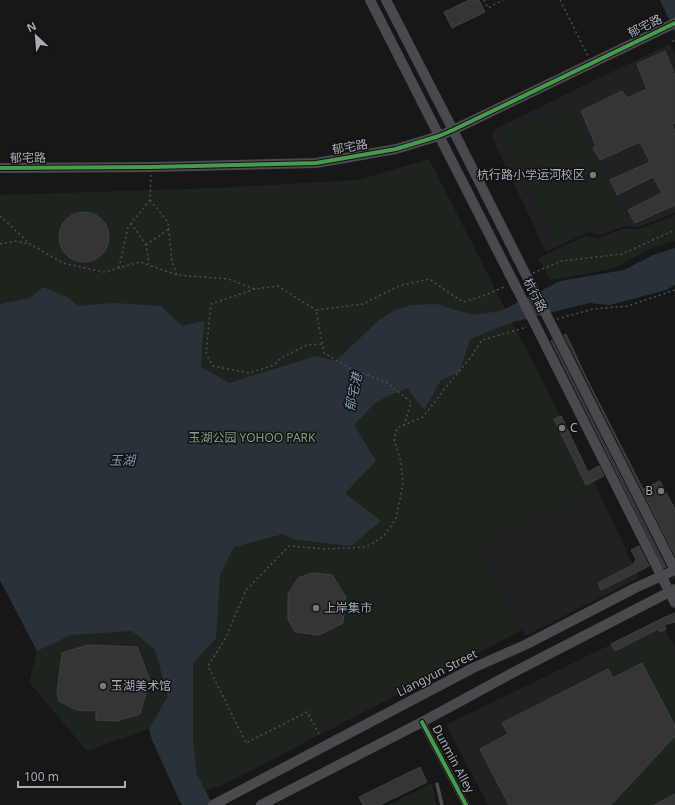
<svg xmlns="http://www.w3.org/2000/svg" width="675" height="805" viewBox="0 0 675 805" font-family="'Noto Sans','Noto Sans SC',sans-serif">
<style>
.built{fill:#212123}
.green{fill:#1d241e}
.water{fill:#2a3239}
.building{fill:#353536;stroke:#3f4043}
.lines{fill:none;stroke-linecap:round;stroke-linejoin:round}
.path{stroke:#4d4e52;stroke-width:1.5;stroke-dasharray:2 3;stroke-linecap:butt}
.lane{stroke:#4b4c50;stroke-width:3.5}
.street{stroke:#4b4c50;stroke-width:7}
.secondary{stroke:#4a4a4e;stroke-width:10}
.secondary-bridge{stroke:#4a4a4e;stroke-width:10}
.cycleway-casing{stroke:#111113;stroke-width:6}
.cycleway{stroke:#469c4c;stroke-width:4}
.poi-dot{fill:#757880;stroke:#111113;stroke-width:1.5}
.labels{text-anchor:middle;stroke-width:3;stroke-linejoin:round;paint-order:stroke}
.street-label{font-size:12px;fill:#a8adb8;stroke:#111113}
.poi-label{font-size:12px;fill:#a8adb8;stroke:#111113;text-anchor:start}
.park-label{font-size:12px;fill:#7fa381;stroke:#111113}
.water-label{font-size:13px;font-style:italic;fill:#7f9bb3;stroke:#111113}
</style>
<rect width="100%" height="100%" fill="#171717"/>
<g class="built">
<polygon points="669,44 675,56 675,213 638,227 625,226 600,235 589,232 546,252 492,137 495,129"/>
<polygon points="600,494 639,578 525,636 478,549"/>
<polygon points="661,620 675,649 675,805 488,805 446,725"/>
</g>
<g class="green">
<path d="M570 105 629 218 604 230 596 217 590 228 578 235 569 236 560 234 562 239 554 243 500 133 510 128 512 132C521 120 527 116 542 114L551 119V115Z"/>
<polygon points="429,159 600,494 478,549 522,630 225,784 179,801 152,740 149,729 87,751 29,682 37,651 0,580 0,195 215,188 358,180"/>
<polygon points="675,215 675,241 657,246 612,269 551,280 538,258 585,236 598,239 621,229 640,229"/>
<polygon points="665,629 675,650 675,726 642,663 613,678 602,659"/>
<polygon points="675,736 675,805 611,805"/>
<polygon points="432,783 436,805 389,805"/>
</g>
<g class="water">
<polygon points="660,0 675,0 675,32"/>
<polygon points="675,248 675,285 666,290 610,305 589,303 510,323 470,339 459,373 441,380 424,410 407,388 376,402 354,425 376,461 345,493 381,521 351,546 292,539 283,534 234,547 220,575 216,638 193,663 193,743 197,775 213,805 182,805 152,740 149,729 168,696 155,650 132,631 71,635 37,651 0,580 0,304 30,298 43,287 69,298 78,306 114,303 161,306 182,326 204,321 201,367 229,383 316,356 336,361 379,320 395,310 412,305 436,304 473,315 501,311 560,281 624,270 653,255"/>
</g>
<g class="building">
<polygon points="469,0 479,0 485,12 452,28 444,12"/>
<polygon points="665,51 675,75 675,123 672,125 675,132 675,205 635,223 628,210 662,193 653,177 617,195 610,180 650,162 640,142 600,160 593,148 596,146 581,111 622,91 627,98 647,89 637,64"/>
<circle cx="84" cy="237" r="25"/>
<polygon points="566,334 586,377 643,489 660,481 669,498 675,509 675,556 564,335"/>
<polygon points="552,340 666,567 664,568 551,341"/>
<polygon points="561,416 588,472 599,466 604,476 586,485 554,419"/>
<polygon points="639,546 649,566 601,590 598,583 634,564 636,559 631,550"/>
<polygon points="312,573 332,575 346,597 343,623 319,635 295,632 288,619 288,594 298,578"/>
<polygon points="675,613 675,622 664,625 666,629 660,632 658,629 615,651 611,644 665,617"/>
<polygon points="88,645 137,647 150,680 140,714 117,721 96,720 96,711 76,710 59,701 57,692 62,653"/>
<polygon points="642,663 675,726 675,736 611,805 509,805 480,749 508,734 502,723 608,669 613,678"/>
<polygon points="420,767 427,782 380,805 363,805 359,797"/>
<polygon points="675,794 675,805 654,805"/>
</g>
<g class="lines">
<g class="path">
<polyline points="484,0 488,8 503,0"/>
<polyline points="560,0 588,56"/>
<polyline points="673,40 675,44"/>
<polyline points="150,200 168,222 172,261 177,275"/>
<polyline points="0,216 30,244 63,263 104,272 140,262 177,275 228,279 255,289 278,286 316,310"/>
<polyline points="131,223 146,245 149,264"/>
<polyline points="0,244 15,241 30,244"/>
<polyline points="146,245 169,229"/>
<polyline points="119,268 128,227 150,200 151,175"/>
<polyline points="533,273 561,261 622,254 675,230"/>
<polyline points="255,289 211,304 206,354 213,366 249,373 274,365 281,358 307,345 323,344"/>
<polyline points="557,319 593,309 628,306 675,290"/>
<polyline points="404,426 411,402 386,382 351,369 324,353 316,310 363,304 399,286 429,279 463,302 483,296 506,286"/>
<polyline points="319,734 307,712 246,743 208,666 225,639 246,590 289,546 327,549 366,547 383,537 396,519 403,484 401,462 394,439 397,428 423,417 446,387 471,357 482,340 527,327"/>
</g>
<polyline class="lane" points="437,784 442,805"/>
<polyline class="street" points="422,722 466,805"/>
<g class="secondary">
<polyline points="370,0 515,285"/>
<polyline points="386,0 453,130 529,281"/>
<polyline points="0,168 152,167 316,163 345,158 396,149 439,136 453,130 675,23"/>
<polyline points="539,332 675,603"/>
<polyline points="213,805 473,668 527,644 637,587 675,570 553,328"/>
<polyline points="261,805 422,722 516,671 675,589"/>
</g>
<g class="secondary-bridge">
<polyline points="529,281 553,328"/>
<polyline points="515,285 539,332"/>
</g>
<defs>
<g id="cycleway">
<polyline points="0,168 152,167 316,163 345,158 396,149 439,136 453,130 675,23"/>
<polyline points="422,722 466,805"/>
</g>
</defs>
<use href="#cycleway" class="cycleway-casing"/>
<use href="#cycleway" class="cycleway"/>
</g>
<g class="poi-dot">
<circle cx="593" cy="175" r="4"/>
<circle cx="562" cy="428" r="4"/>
<circle cx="661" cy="491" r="4"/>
<circle cx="316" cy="608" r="4"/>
<circle cx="103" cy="686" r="4"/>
</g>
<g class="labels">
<g class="street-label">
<text transform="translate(645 26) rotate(-26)" y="4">郁宅路</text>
<text transform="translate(350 147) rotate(-10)" y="4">郁宅路</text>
<text transform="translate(28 158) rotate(-1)" y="4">郁宅路</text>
<text transform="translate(535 295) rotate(63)" y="4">杭行路</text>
<text transform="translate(437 673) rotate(-27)" y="4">Liangyun Street</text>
<text transform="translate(453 759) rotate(62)" y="4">Dunmin Alley</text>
</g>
<g class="poi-label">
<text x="585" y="179" text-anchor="end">杭行路小学运河校区</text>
<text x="570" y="432">C</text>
<text x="653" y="495" text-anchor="end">B</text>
<text x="324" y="612">上岸集市</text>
<text x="111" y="690">玉湖美术馆</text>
</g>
<g class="park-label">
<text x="252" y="442">玉湖公园 YOHOO PARK</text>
</g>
<g class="water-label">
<text transform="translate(353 392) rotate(-78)" y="5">郁宅港</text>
<text x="122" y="465">玉湖</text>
</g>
</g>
<g transform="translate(36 36) rotate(334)" stroke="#111113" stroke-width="3" paint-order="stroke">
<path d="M0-3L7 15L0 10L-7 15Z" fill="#a8adb8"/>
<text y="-6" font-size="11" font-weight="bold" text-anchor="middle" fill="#a8adb8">N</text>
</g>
<path d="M18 781v6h107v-6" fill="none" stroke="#a8adb8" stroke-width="2"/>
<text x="24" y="781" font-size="12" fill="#a8adb8" stroke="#111113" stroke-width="3" paint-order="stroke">100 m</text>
</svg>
